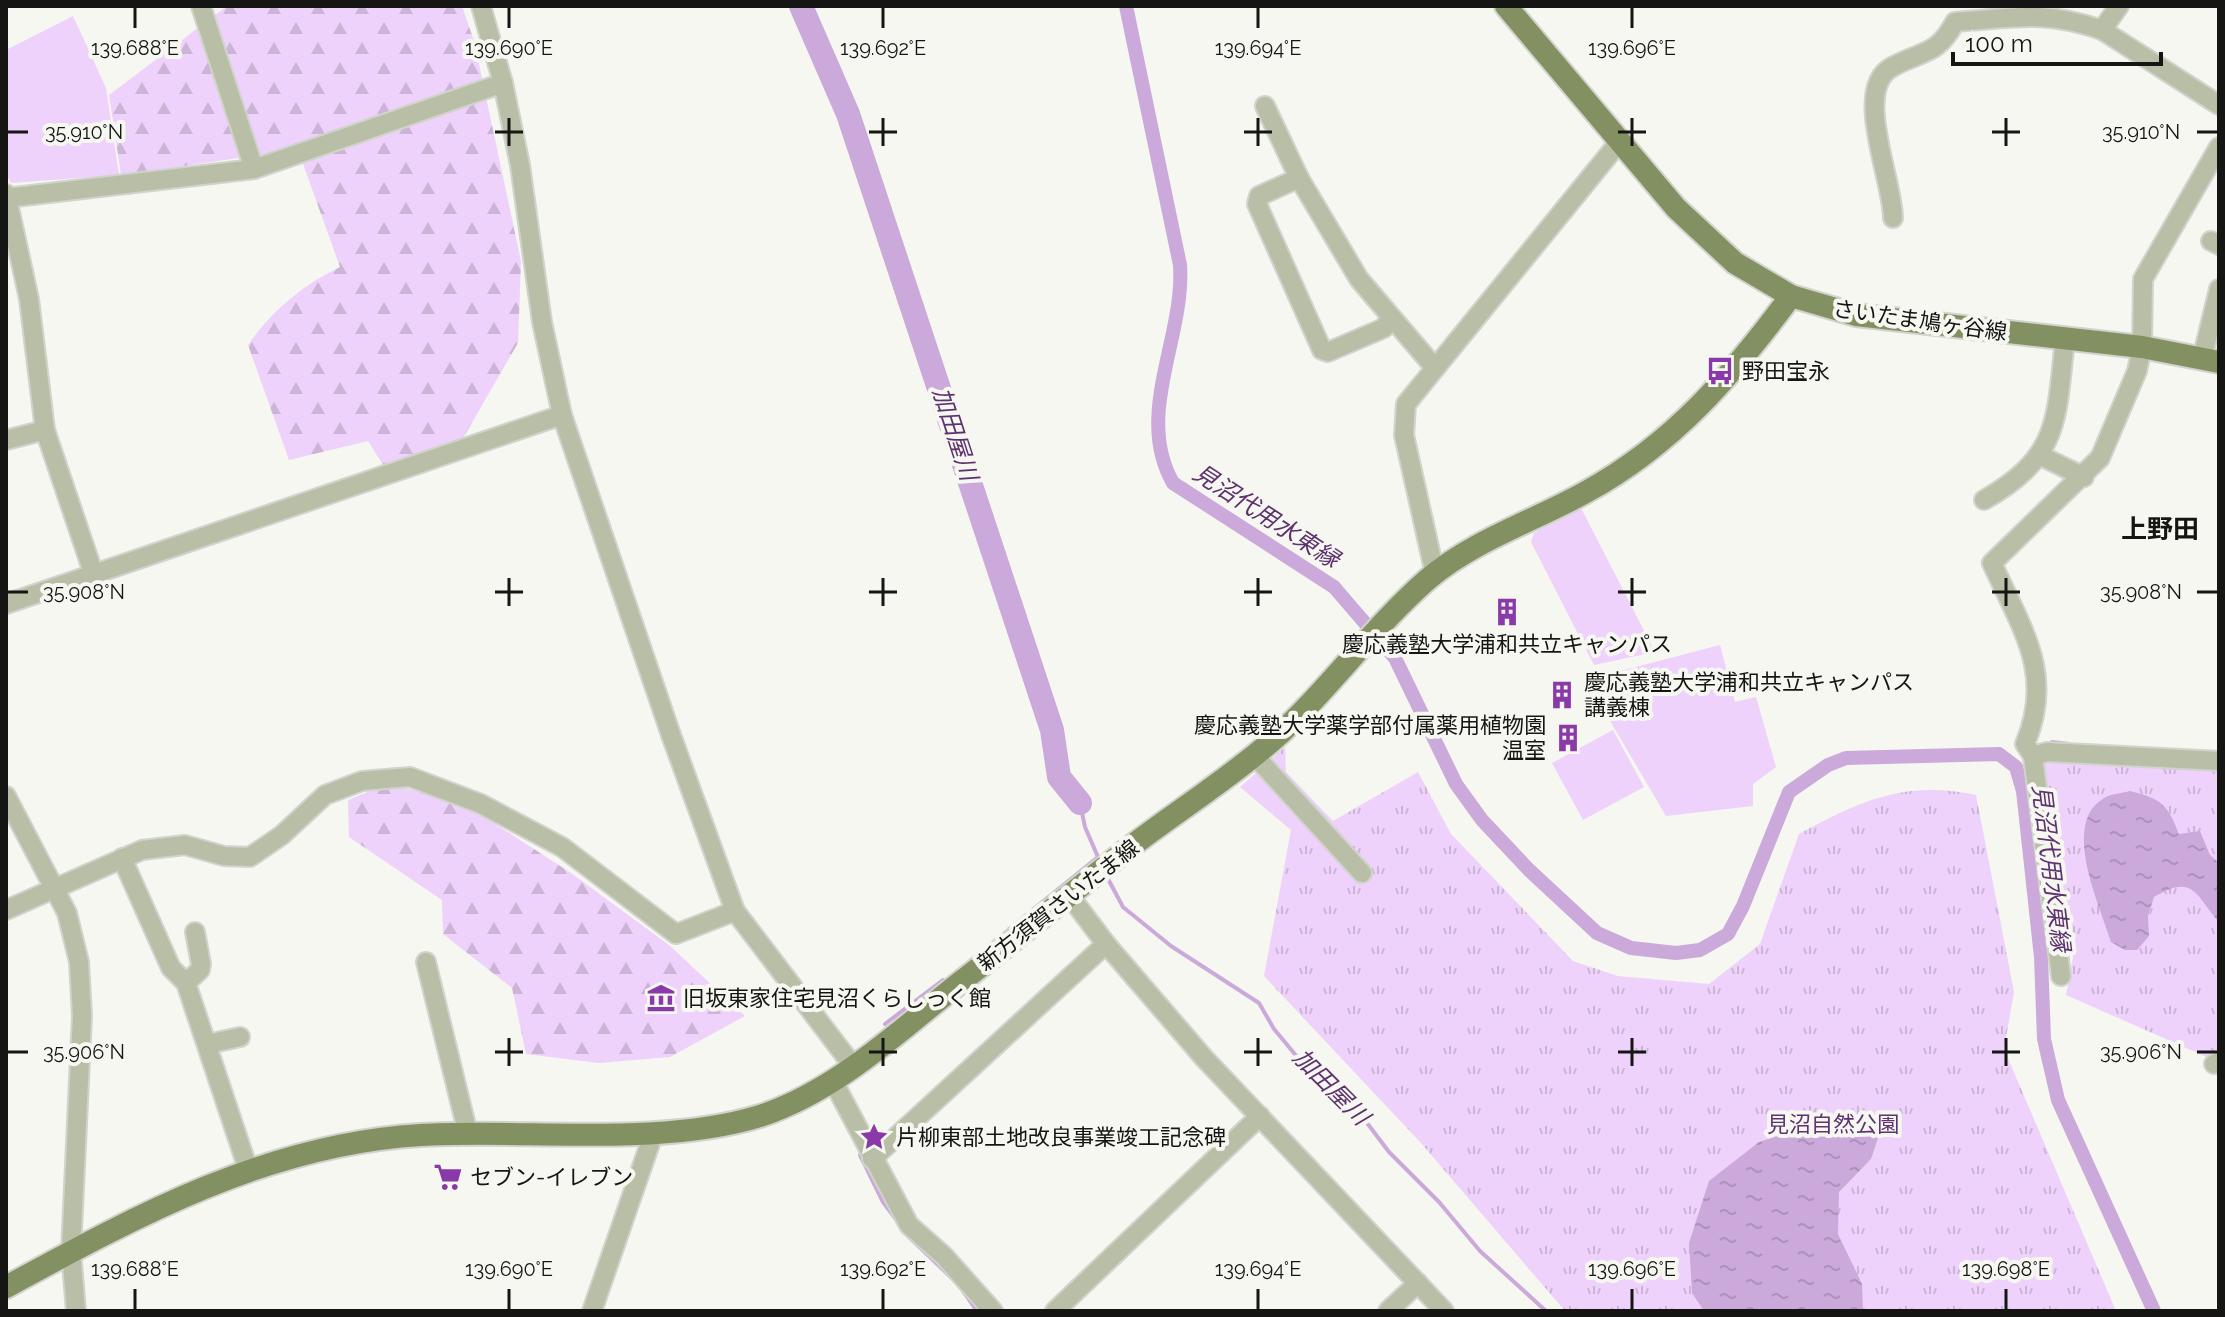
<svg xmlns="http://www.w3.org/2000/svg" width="2225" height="1317" viewBox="0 0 2225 1317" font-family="Raleway,'Noto Sans JP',sans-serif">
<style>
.grass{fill:url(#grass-tufts)}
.forest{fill:url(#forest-firs)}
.garden{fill:#eed2fb}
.water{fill:url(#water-ripples)}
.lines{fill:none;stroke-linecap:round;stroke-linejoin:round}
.stream{stroke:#cba9db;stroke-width:4}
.canal{stroke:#cba9db;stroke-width:14}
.river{stroke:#cba9db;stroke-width:24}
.minor-casing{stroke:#d1d3cd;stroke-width:22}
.major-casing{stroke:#d1d3cd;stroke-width:26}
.minor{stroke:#b8bfa6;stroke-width:18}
.major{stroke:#839062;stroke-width:22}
.ticks{fill:none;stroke:#151614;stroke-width:3}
.labels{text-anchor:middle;stroke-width:8;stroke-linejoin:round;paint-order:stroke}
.street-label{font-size:22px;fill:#151614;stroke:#f5f7f0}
.poi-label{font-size:22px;fill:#151614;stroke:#f5f7f0;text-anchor:start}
.park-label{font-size:22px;fill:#5e3370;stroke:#f5f7f0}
.water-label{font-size:24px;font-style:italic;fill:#5d326f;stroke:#f5f7f0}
.quarter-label{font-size:26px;font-weight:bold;fill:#151614;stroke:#f5f7f0}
.ticks-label{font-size:20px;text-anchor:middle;fill:#151614;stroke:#f5f7f0;stroke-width:8;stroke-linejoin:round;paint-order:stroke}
</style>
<defs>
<pattern id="grass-tufts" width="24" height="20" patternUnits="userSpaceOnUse" patternTransform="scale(2)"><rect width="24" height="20" fill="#eed2fb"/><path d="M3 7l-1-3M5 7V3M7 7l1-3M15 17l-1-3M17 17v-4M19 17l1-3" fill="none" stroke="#cbb4d6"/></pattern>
<pattern id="forest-firs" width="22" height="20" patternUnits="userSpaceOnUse" patternTransform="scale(2)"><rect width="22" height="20" fill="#eed2fb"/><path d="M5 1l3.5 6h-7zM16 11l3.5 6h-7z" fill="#cbb4d6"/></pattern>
<pattern id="water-ripples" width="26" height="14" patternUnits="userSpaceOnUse" patternTransform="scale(2)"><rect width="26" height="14" fill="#cba9db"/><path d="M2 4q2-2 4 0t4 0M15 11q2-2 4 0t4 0" fill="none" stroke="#ad91bb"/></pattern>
</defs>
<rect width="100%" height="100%" fill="#f5f7f0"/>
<g class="grass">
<path d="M1285 747 1286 772 1333 821 1418 772 1451 834 1573 961 1618 976 1709 984 1760 944 1799 834C1860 801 1905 780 1976 795L2014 992 2004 1049 2116 1311H1565L1421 1143 1264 976 1291 830 1240 787Z"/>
<polygon points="2051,758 2219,766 2219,1055 2209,1058 2066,995 2073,957 2043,767"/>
</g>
<g class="forest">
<path d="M227 6H462L474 41 521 261 518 343 462 440 385 468 368 441 289 460 248 345C271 311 303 285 340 267L302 161 273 153 121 175 109 95Z"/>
<polygon points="387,784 458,800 571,873 669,945 745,1016 670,1057 599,1063 526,1054 512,988 443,934 442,900 349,837 348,800"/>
</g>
<g class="garden">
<polygon points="73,16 106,88 119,175 11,183 6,174 6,50"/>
<polygon points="1581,508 1655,652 1594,665 1531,542 1534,533"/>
<polygon points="1720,645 1735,702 1756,697 1776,767 1753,784 1753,806 1666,816 1586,680"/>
<polygon points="1613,730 1644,787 1583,820 1552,763"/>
</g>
<g class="water">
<path d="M2130 791C2162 799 2167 804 2179 834L2200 831 2210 855 2219 863V922C2196 897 2195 872 2154 897L2148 916 2149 936 2137 950H2125L2111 942C2100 905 2059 821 2106 797 2112 794 2123 793 2130 791Z"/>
<polygon points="1836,1117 1872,1123 1878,1138 1871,1159 1839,1192 1838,1234 1862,1284 1863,1311 1704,1311 1692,1293 1689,1243 1709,1181 1759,1142"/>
</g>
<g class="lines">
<g class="stream">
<polyline points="2052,742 2069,744"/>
<polyline points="1080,803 1085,827 1098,857"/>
<polyline points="1107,877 1123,907 1171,946 1259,1003 1274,1029 1308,1070 1358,1111 1389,1152 1439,1202 1480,1251 1546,1311"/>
<polyline points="1009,929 1098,857"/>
<polyline points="885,1024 943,980"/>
<polyline points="860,1155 883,1202 898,1222"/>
<polyline points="908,1236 959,1285 977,1311"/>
</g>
<path class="canal" d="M1126 6 1180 265C1185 338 1134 414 1173 483L1334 587 1395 658 1456 784 1482 820 1529 870 1597 933 1631 948 1676 953 1700 950 1728 934 1743 906 1789 792 1828 765 1846 758 1999 754 2016 767 2023 791 2041 957 2044 1039 2058 1100 2154 1311"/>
<polyline class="river" points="801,6 848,114 1052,730 1059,777 1080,803"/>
<defs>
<g id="minor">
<polyline points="201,6 254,169"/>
<polyline points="481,6 503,83 520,165 542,322 562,415 671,735 735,911 853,1066"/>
<polyline points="2102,30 2119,6"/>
<polyline points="1265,106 1299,178 1359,279 1435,368"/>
<polyline points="1299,178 1259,196 1257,204 1322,350 1328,352 1384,328 1390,319"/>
<polyline points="6,194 29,299 45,430 94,575"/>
<polyline points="6,198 254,169 503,83"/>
<path d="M1893 218C1893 180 1852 89 1892 67 1923 50 1937 56 1955 22 2013 18 2045 10 2102 30L2219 105"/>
<polyline points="2211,241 2219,245"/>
<polyline points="2202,359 2219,289"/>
<polyline points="6,440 45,430"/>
<polyline points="2039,455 2084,477"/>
<path d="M1984 500C2061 456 2056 419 2065 339"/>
<polyline points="1435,574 1404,435 1406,404 1620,141"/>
<polyline points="6,604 562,415"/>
<polyline points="1255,756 1362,873"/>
<path d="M2033 756 2025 744C2055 673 2021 628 1992 563L2100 458 2137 371 2142 347 2143 279 2219 147"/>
<polyline points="6,796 67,913 79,962 82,1016 71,1251 76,1311"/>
<polyline points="122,858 171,968 186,983"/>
<polyline points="6,910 142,850 185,845 224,856 250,857 282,835 325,795 362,781 410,777 481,804 562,847 676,934 735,911"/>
<polyline points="195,932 201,964 200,970 186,983 248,1169"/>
<polyline points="1106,944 1204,1058 1444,1311"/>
<polyline points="426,962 468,1134"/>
<polyline points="2061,976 2033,756 2047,752 2219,761"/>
<polyline points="208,1044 240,1037"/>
<polyline points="2214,1064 2219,1062"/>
<polyline points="833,1081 909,1225 944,1256 993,1311"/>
<polyline points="872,1159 1106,944 1069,895"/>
<polyline points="592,1311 654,1132"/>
<polyline points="1055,1311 1260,1116"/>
<polyline points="1388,1311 1418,1283"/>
</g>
<g id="major">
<polyline points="1506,6 1676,208 1735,263 1791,296 1856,315 2142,347 2219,362"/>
<path d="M6 1287C138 1215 268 1144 421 1135 527 1129 659 1147 760 1116 837 1091 900 1030 962 981 1021 935 1078 887 1137 842 1182 808 1231 777 1273 740 1329 690 1372 628 1428 579 1474 540 1534 521 1586 492 1674 444 1733 374 1791 296"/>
</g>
</defs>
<use href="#minor" class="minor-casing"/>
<use href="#major" class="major-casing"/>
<use href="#minor" class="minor"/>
<use href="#major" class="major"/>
</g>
<path class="ticks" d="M135 8V28M509 8V28M883 8V28M1258 8V28M1632 8V28M509 118V146M883 118V146M1258 118V146M1632 118V146M2006 118V146M8 132H28M495 132H523M869 132H897M1244 132H1272M1618 132H1646M1992 132H2020M2197 132H2217M509 578V606M883 578V606M1258 578V606M1632 578V606M2006 578V606M8 592H28M495 592H523M869 592H897M1244 592H1272M1618 592H1646M1992 592H2020M2197 592H2217M509 1038V1066M883 1038V1066M1258 1038V1066M1632 1038V1066M2006 1038V1066M8 1052H28M495 1052H523M869 1052H897M1244 1052H1272M1618 1052H1646M1992 1052H2020M2197 1052H2217M135 1289V1309M509 1289V1309M883 1289V1309M1258 1289V1309M1632 1289V1309M2006 1289V1309"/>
<defs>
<symbol id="bus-bare" viewBox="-9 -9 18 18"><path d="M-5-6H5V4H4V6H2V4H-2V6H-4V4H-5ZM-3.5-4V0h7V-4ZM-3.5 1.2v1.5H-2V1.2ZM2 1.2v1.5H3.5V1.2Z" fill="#8939a8" stroke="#f5f7f0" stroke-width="2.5" paint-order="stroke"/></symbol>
<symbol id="building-bare" viewBox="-9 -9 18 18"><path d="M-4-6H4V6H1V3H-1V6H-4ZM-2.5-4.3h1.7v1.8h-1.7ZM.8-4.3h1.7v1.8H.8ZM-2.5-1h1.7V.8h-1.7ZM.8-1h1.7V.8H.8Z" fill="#8939a8" stroke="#f5f7f0" stroke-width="2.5" paint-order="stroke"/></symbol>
<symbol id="museum-bare" viewBox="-9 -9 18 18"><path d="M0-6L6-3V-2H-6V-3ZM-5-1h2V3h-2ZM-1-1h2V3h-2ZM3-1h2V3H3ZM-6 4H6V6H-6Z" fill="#8939a8" stroke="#f5f7f0" stroke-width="2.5" paint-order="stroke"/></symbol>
<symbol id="sight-bare" viewBox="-9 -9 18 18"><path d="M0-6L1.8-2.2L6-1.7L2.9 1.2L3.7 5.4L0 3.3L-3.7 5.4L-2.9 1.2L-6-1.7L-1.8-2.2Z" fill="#8939a8" stroke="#f5f7f0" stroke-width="2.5" paint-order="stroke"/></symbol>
<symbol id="supermarket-bare" viewBox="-9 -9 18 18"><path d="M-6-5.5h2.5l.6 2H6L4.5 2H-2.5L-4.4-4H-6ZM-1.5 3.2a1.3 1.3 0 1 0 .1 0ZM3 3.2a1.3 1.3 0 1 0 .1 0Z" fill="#8939a8" stroke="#f5f7f0" stroke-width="2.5" paint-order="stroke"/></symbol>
</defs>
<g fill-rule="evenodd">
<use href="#bus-bare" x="1700" y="351" width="40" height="40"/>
<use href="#building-bare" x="1487" y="592" width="40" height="40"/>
<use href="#building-bare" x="1542" y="675" width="40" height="40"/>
<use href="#building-bare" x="1548" y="718" width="40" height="40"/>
<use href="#museum-bare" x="641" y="978" width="40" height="40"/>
<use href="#sight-bare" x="854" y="1117" width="40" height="40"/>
<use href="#supermarket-bare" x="428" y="1157" width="40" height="40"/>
</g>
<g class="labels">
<g class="street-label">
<text transform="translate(1920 320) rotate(8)" y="8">さいたま鳩ヶ谷線</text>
<text transform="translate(1058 905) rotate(-38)" y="8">新方須賀さいたま線</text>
</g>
<g class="poi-label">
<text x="1742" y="379">野田宝永</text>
<text x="1507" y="652" text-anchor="middle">慶応義塾大学浦和共立キャンパス</text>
<text x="1584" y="690">慶応義塾大学浦和共立キャンパス<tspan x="1584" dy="25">講義棟</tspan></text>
<text x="1546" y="733" text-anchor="end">慶応義塾大学薬学部付属薬用植物園<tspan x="1546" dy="25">温室</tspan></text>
<text x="683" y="1006">旧坂東家住宅見沼くらしっく館</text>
<text x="896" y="1145">片柳東部土地改良事業竣工記念碑</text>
<text x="470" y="1185">セブン-イレブン</text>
</g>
<g class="park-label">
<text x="1833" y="1132">見沼自然公園</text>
</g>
<g class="water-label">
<text transform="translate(955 434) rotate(72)" y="8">加田屋川</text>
<text transform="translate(1266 516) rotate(33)" y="8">見沼代用水東縁</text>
<text transform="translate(2051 868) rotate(83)" y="8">見沼代用水東縁</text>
<text transform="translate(1331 1087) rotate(45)" y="8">加田屋川</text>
</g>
<g class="quarter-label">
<text x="2160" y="538">上野田</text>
</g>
</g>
<g class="ticks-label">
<text x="135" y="55">139.688°E</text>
<text x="509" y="55">139.690°E</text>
<text x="883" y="55">139.692°E</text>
<text x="1258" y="55">139.694°E</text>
<text x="1632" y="55">139.696°E</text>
<text x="84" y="139">35.910°N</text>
<text x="2141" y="139">35.910°N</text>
<text x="84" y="599">35.908°N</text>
<text x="2141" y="599">35.908°N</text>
<text x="84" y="1059">35.906°N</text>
<text x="2141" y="1059">35.906°N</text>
<text x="135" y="1276">139.688°E</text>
<text x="509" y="1276">139.690°E</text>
<text x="883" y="1276">139.692°E</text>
<text x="1258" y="1276">139.694°E</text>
<text x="1632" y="1276">139.696°E</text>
<text x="2006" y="1276">139.698°E</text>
</g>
<rect width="2225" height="1317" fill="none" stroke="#151614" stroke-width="16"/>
<path d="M1953 52v12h208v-12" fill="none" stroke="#151614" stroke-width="4"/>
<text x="1965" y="52" font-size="24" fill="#151614" stroke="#f5f7f0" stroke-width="6" paint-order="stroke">100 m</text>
</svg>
